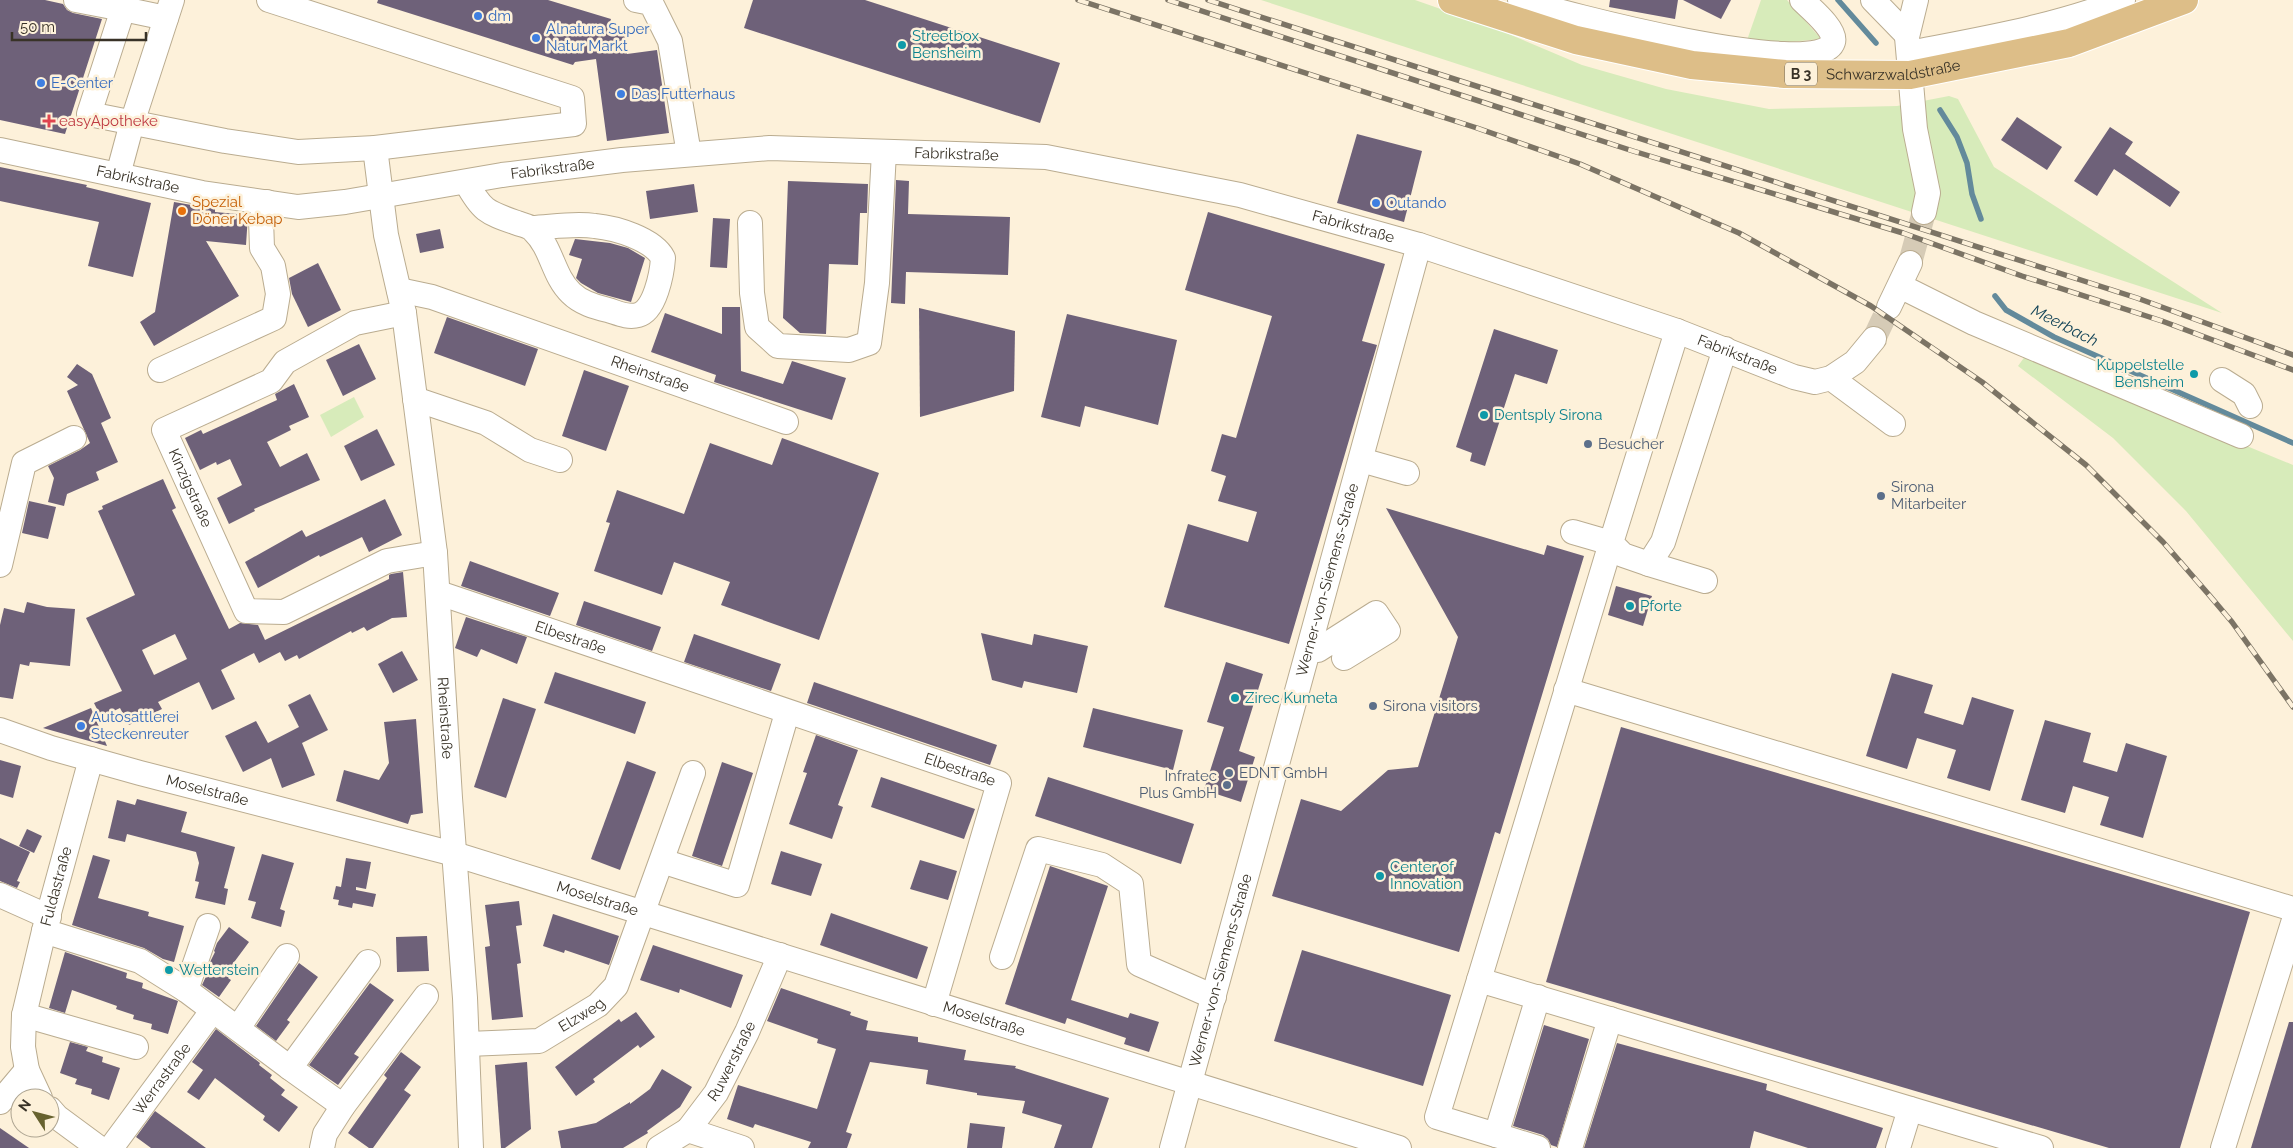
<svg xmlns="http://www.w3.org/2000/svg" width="2293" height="1148" viewBox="0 0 2293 1148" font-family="Raleway,sans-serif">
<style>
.green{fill:#d7ebba}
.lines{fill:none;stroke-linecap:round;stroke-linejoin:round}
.stream{stroke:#638a9b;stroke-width:5.5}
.building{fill:#6e6179;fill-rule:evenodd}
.minor-tunnel{stroke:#d6cbb6;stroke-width:24;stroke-dasharray:24 12;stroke-linecap:butt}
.minor-casing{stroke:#baac90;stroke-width:26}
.major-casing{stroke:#fff;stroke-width:30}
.minor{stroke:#fff;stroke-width:24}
.major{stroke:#ddbe88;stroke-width:28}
.rail-casing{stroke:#7c7465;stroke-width:5.5}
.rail{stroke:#fdf1da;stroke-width:4;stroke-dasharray:11;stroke-linecap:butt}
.shop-dot{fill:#3f7fe0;stroke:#fdf1da;stroke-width:2}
.culture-dot{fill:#0f9aa8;stroke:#fdf1da;stroke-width:2}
.health-dot{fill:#e0444e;stroke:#fdf1da;stroke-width:2}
.food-dot{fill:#e8710a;stroke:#fdf1da;stroke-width:2}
.service-dot{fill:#5c6f8a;stroke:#fdf1da;stroke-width:2}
.labels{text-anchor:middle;stroke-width:5;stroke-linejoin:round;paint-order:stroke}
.shield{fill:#fdf1da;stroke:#736b5d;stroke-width:1}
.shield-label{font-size:14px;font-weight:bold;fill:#383227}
.shop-label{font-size:15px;fill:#366cbe;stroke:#fdf1da;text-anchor:start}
.culture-label{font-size:15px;fill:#0d838f;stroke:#fdf1da;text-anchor:start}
.street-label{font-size:15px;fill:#383227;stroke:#fdf1da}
.health-label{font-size:15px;fill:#be3a42;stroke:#fdf1da;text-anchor:start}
.food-label{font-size:15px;fill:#c56008;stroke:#fdf1da;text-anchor:start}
.service-label{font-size:15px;fill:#4e5e75;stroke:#fdf1da;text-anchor:start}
.water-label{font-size:16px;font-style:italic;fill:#124357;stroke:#fdf1da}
</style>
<rect width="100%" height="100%" fill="#fdf1da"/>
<g class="green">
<polygon points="1261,0 1415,0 1492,27 1582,65 1666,89 1769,109 1897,106 1949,96 1958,99 1994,167 2222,313"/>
<polygon points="1761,0 1787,0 1821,39 1745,46"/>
<polygon points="2026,355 2293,465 2293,641 2186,511 2113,438 2018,366"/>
<polygon points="354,397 364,417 331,437 320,415"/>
</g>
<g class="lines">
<g class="stream">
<polyline points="1838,0 1876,43"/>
<polyline points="1940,110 1957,137 1967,163 1972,194 1981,219"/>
<polyline points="1995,296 2006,310 2054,337 2293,443"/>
</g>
</g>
<g class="building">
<polygon points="0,0 45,0 63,4 67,10 73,13 102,19 65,134 0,120"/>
<polygon points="378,0 548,0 611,19 607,32 626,37 627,54 657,50 669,133 607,141 596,59 575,62 573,65 377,3"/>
<polygon points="753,0 865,0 1060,63 1040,123 744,28"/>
<polygon points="1610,0 1678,0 1675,19 1609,7"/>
<polygon points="1683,0 1731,0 1721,19"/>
<polygon points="2017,117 2062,147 2047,170 2001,140"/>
<polygon points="2110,127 2133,142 2125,154 2180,192 2170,207 2114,169 2097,196 2074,181"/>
<polygon points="1357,134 1422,151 1404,222 1337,203"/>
<polygon points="0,167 87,185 86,187 151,203 133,277 88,266 99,222 0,201"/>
<polygon points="896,180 909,181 908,214 1010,217 1008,275 906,272 905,304 891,303"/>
<polygon points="788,181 868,184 867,213 860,213 858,265 829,264 826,334 800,333 783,318"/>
<polygon points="694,184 698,212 650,219 646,191"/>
<polygon points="174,202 215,209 215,212 248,215 246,245 206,241 239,296 154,346 140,322 155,312"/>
<polygon points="1208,212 1385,264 1362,341 1377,345 1289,644 1164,607 1188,524 1248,542 1257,512 1218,501 1226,476 1211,471 1222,434 1236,438 1272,316 1185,290"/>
<polygon points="713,218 730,219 727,268 710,267"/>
<polygon points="440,229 444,248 420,253 416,234"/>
<polygon points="575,239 610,243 628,248 645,258 631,302 598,293 581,283 576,278 582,259 569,255"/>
<polygon points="318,263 341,310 308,327 292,294 289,278"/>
<polygon points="722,307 740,307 741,371 783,384 792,361 846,378 832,420 714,382 716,375 651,352 665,313 722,334"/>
<polygon points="919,308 1015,331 1014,391 920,417"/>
<polygon points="1067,314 1177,340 1158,425 1085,406 1080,427 1041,417"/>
<polygon points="447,317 538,349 525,386 434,353"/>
<polygon points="1494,329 1558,350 1547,384 1515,374 1485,466 1470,461 1472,453 1456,447"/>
<polygon points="359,344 376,379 343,396 326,360"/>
<polygon points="77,364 92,374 111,418 101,423 118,462 96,472 99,480 67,494 64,506 48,502 54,478 48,466 80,450 90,443 67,391 78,385 67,377"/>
<polygon points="584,370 629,386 606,451 562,436"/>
<polygon points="294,384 309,417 289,426 291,430 267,442 280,467 307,453 320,480 254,509 255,511 229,524 217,498 242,485 230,459 217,465 216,462 200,470 185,438 201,430 203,434 277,400 275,394"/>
<polygon points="377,429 395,465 361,481 344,446"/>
<polygon points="782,438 879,473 819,640 721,605 730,582 674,562 662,595 594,571 610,523 606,522 617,490 684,514 710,443 772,465"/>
<path d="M163 479 176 508 172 510 229 629 240 623 258 625 265 640 389 579V575L391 574 403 572 407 617 392 618 367 631 364 627 352 633 351 631 299 659 297 655 285 661 280 652 259 663 254 653 221 670 235 699 212 710 199 682 158 702 162 709 129 725 120 708 101 717 94 703 122 691 86 618 135 595 98 511 103 509 102 506ZM175 634 187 659 154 675 142 650Z"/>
<polygon points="385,499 402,535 369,552 362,537 320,557 319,555 258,588 245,562 302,530 306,537"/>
<polygon points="29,501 56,507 48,539 22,533"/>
<polygon points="1386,508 1544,555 1547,545 1584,556 1500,834 1495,832 1459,952 1272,896 1301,799 1341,811 1388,770 1418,767 1458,637"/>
<polygon points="470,561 559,593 550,616 461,586"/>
<polygon points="1616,586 1652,596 1643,626 1608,615"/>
<polygon points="584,601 661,627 652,651 576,625"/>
<polygon points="27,602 47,607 75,609 70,666 30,662 29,666 20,664 13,699 0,697 0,625 4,608 24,613"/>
<polygon points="466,617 527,637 517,664 481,649 477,657 455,648"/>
<polygon points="981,633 1032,645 1034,634 1088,646 1077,693 1024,681 1022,688 992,680"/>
<polygon points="694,634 781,664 771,691 684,662"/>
<polygon points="402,651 418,680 393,693 378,664"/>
<polygon points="1226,662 1263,674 1239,751 1255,757 1241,802 1204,790 1224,727 1207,722"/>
<polygon points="555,672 646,702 635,734 544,703"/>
<polygon points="1892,673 1933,685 1924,713 1963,725 1972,697 2014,710 1990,791 1947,778 1956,750 1917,738 1907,769 1866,756"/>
<polygon points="814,682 997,745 990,765 807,703"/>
<polygon points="310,694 328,730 302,743 315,775 282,788 271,758 243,772 225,736 256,721 268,743 299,727 288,705"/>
<polygon points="503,698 536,709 506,798 474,787"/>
<polygon points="91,708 107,746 43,728"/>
<polygon points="1093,708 1183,730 1173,770 1083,747"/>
<polygon points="416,719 423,813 411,815 408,824 336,801 344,770 379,780 389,763 384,722"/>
<polygon points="2045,720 2091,733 2083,762 2117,772 2126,743 2167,756 2143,838 2100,825 2109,797 2073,786 2065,813 2021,800"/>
<polygon points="1621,727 2250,912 2180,1148 2109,1148 1546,982"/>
<polygon points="816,735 858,750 838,805 843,807 832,839 789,824 807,773 803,772"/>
<polygon points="0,760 21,766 13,798 0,794"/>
<polygon points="627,761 656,772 620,870 591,859"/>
<polygon points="722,762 753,773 722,866 692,856"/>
<polygon points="881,777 975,809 964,839 871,807"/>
<polygon points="1048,777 1194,824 1181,864 1035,816"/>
<polygon points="137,799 187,812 181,832 235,847 224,888 228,889 225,905 195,898 199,882 195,881 199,863 196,852 127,834 125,842 108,838 117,800 135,805"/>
<polygon points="27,829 42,836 34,853 19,846"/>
<polygon points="0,838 30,852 17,881 20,882 17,888 0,881"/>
<polygon points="781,851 822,864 811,896 771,884"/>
<polygon points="262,854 294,863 280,909 285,911 281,927 251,918 256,902 248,900"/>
<polygon points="93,855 110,860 98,898 149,912 148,916 184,926 174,962 163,959 144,948 72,925"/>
<polygon points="346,858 371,862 366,889 356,887 356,890 376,894 373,907 353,903 352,908 338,905 339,900 333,899 336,886 341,887"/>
<polygon points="920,860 957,871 948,900 910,889"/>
<polygon points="1050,866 1108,886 1071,1000 1128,1018 1130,1013 1159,1022 1149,1052 1124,1044 1126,1038 1067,1018 1065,1024 1005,1004"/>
<polygon points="519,901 522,925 516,926 521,963 517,964 523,1017 492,1020 485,947 490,946 485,905"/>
<polygon points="831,913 928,947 917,979 820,945"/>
<polygon points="553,914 619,936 609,965 565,950 564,953 543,946"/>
<polygon points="229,927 249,942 232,965 236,968 228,978 231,980 219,997 202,985 211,966 209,964 215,952 214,951 217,943"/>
<polygon points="427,936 429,971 397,972 396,937"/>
<polygon points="653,945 743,975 731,1008 680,989 679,993 640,980"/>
<polygon points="1302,950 1451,995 1423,1086 1274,1041"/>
<polygon points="65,952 127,973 126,978 143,983 142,988 178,1001 168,1034 151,1029 152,1024 133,1019 134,1015 116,1009 117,1006 72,990 65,1013 49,1008"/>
<polygon points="299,963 318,977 287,1020 290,1022 276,1041 256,1026"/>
<polygon points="370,983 394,1000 354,1054 359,1057 338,1085 309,1065"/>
<polygon points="781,988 851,1012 850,1015 868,1021 866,1030 918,1037 918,1042 966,1050 964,1060 1016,1066 1015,1068 1109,1098 1092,1148 1054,1148 1062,1125 1022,1113 1025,1101 977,1095 977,1093 926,1084 928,1070 870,1062 846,1132 852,1134 847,1148 808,1148 811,1142 755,1124 753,1128 727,1119 738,1085 817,1109 836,1049 817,1043 818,1039 767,1021"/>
<polygon points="636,1012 655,1037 640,1048 638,1045 593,1079 595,1082 576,1096 555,1067 619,1019 621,1022"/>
<polygon points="2289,1022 2293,1022 2293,1148 2251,1148"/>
<polygon points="1544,1025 1589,1039 1557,1147 1551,1145 1548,1139 1543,1135 1513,1126"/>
<polygon points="216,1029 260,1063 259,1065 272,1075 270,1078 285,1090 281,1095 298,1107 279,1132 263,1120 265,1116 215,1078 199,1100 187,1092 203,1070 192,1062"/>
<polygon points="70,1042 88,1047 86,1051 103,1057 102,1062 120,1068 109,1100 91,1094 92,1089 75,1084 77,1079 60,1073"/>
<polygon points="1617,1043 1767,1084 1766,1090 1883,1128 1876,1148 1808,1148 1754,1131 1750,1148 1584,1148"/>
<polygon points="401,1052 421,1067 404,1090 411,1095 373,1148 369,1148 348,1133 387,1078 384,1075"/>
<polygon points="527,1062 531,1129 505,1148 501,1148 495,1065"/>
<polygon points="662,1069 692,1087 680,1107 647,1131 648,1133 623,1148 561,1148 558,1131 596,1123 630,1102 630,1104 650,1089"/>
<polygon points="155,1111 166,1119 206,1148 151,1148 136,1137"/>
<polygon points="970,1123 1005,1127 1002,1148 967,1148"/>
<polygon points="0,1128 29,1148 0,1148"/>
</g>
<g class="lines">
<g class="minor-tunnel">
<polyline points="1910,263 1924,212"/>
<polyline points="1874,339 1889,307"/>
</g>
<defs>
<g id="minor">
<polyline points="76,0 123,9"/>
<polyline points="636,0 651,3 670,41 689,154"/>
<path d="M1520 0C1556 12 1820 82 1833 42 1837 30 1810 8 1802 0"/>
<polyline points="1873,0 1907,35"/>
<polyline points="1916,0 1907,37 1915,129 1928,193 1924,212"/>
<polyline points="166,18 123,9 89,114 225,141 298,152 375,148 574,124 572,98 269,0"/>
<path d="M1909 53C1981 39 2054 27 2123 0"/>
<path id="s1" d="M375 148 386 235 404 313 435 553 450 798 465 998 471 1148"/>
<path id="s2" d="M0 150 202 193 298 207 345 202 502 175 622 160 770 148 1046 157 1240 195 1419 245 1677 331 1794 377 1815 382 1831 378 1855 362 1874 339"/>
<polyline points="118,175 132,123 172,0"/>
<path d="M466 182C482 211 486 212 517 223 523 225 530 226 534 231 552 248 553 276 571 293 581 303 595 307 608 310 618 313 628 318 638 315 655 311 662 273 663 258 653 239 616 228 595 226 574 223 552 227 532 228"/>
<polyline points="750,223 752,293 757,327 778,346 849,350 869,343 877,283 884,152"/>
<polyline points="1900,286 1974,323 2241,436"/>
<path id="s3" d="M399 290 432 297 786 422"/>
<polyline points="1889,307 1910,263"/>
<path id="s4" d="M404 313 355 323 285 362 271 381 164 430 246 611 284 612 387 561 435 553"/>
<polyline points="1677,331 1611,543 1623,555 1649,564 1663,542 1725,349"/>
<polyline points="160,370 274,318 278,294 273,266 262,248 261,219 267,202"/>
<polyline points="1831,378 1893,424"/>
<polyline points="2222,380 2244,394 2250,406"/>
<polyline points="415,399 486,423 530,450 560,460"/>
<polyline points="1361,460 1407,473"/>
<polyline points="1573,532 1611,543 1479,980 2041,1148"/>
<polyline points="1649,564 1705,581"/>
<polyline points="0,565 24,463 74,438"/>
<path id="s5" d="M439 593 999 783 934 1004"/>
<polyline points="1318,650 1376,613 1388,631 1344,658"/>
<polyline points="1566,690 2293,909"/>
<path id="s6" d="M0 730 51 748 140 773 454 854 1399 1148"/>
<polyline points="662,861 737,885 787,713"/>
<polyline points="0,895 49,917"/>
<polyline points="44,931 140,961 186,990 290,1068"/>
<polyline points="1002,957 1038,849 1102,865 1131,884 1139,964 1214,997"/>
<polyline points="1479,980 1437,1117 1496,1135 1538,997"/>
<polyline points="186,990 208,926"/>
<polyline points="24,1015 136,1047"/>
<polyline points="238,1028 287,956"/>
<path id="s7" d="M468 1044 539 1041 598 1005 616 986 693 773"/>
<path id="s8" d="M40 1098 27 1070 23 1047 24 1015 44 931 91 759"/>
<polyline points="0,1102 27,1070"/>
<polyline points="343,1106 290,1068 368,962"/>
<polyline points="50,1109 57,1117 99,1148"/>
<polyline points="688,1130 742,1148"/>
<polyline points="1496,1135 1538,1148"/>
<path id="s9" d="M111 1148 213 1010"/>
<polyline points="322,1148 325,1134 343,1106 426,996"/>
<path id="s10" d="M659 1148 688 1130 716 1093 747 1032 780 955"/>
<path id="s11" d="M1172 1148 1419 245"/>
<polyline points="1570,1148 1610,1019"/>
<polyline points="1898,1148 1910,1109"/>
<polyline points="2223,1148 2293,923"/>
</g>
<g id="major">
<path id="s12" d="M1452 0 1576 40 1692 65 1785 74 1910 75 2069 43 2184 0"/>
</g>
</defs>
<use href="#minor" class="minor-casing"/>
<use href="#major" class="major-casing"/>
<use href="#minor" class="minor"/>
<use href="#major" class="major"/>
<defs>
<g id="rail">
<polyline points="1078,0 1477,128 1580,164 1739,233 1871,306 1982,382 2086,465 2163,542 2210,596 2232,622 2293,707"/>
<polyline points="1168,0 1633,151 1903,233 2022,276 2162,321 2293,370"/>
<polyline points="1208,0 2137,298 2293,355"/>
</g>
</defs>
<use href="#rail" class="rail-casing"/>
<use href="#rail" class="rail"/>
</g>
<g class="shop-dot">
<circle cx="478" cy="16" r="5"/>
<circle cx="536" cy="38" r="5"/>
<circle cx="41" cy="83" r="5"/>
<circle cx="621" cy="94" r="5"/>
<circle cx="1376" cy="203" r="5"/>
<circle cx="81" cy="726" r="5"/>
</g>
<g class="culture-dot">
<circle cx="902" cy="45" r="5"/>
<circle cx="2194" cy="374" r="5"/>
<circle cx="1484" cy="415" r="5"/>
<circle cx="1630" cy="606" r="5"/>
<circle cx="1235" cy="698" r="5"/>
<circle cx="1380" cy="876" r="5"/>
<circle cx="169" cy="970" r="5"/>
</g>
<path class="health-dot" d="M46.5 113.5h5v5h5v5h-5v5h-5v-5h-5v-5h5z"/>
<circle class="food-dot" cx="182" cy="211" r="5"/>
<g class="service-dot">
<circle cx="1588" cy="444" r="5"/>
<circle cx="1881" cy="496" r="5"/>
<circle cx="1373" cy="706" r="5"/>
<circle cx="1229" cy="773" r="5"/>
<circle cx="1227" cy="785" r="5"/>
</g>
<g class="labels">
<rect class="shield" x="1785" y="62.5" width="32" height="23" rx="4"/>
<g class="shield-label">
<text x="1801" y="79">B 3</text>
</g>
<g class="shop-label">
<text x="488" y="21">dm</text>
<text x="546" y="34">Alnatura Super<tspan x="546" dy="17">Natur Markt</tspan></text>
<text x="51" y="88">E-Center</text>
<text x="631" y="99">Das Futterhaus</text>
<text x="1386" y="208">Outando</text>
<text x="91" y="722">Autosattlerei<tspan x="91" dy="17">Steckenreuter</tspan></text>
</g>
<g class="culture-label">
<text x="912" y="41">Streetbox<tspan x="912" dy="17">Bensheim</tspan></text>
<text x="2184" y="370" text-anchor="end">Kuppelstelle<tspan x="2184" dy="17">Bensheim</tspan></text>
<text x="1494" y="420">Dentsply Sirona</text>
<text x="1640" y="611">Pforte</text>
<text x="1245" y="703">Zirec Kumeta</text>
<text x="1390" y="872">Center of<tspan x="1390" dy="17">Innovation</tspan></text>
<text x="179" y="975">Wetterstein</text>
</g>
<g class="street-label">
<text dy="5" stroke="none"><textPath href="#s12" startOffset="451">Schwarzwaldstraße</textPath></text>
<text dy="5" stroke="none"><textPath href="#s2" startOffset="966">Fabrikstraße</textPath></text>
<text dy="5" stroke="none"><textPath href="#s2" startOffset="561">Fabrikstraße</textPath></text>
<text dy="5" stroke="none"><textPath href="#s2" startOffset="141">Fabrikstraße</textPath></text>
<text dy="5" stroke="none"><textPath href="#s2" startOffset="1371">Fabrikstraße</textPath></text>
<text dy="5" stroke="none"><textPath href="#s2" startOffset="1776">Fabrikstraße</textPath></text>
<text dy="5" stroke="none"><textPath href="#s3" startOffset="265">Rheinstraße</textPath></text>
<text dy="5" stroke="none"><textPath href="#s4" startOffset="335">Kinzigstraße</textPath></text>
<text dy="5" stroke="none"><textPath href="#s11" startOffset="589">Werner-von-Siemens-Straße</textPath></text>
<text dy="5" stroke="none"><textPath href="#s5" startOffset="139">Elbestraße</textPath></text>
<text dy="5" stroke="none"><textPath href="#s1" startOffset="575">Rheinstraße</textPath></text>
<text dy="5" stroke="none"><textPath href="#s5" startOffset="550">Elbestraße</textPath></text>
<text dy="5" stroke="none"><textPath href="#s6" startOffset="216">Moselstraße</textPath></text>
<text dy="5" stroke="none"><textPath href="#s8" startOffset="219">Fuldastraße</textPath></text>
<text dy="5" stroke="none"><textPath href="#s6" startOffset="621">Moselstraße</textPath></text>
<text dy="5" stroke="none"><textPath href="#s11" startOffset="184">Werner-von-Siemens-Straße</textPath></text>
<text dy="5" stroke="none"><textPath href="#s7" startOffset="121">Elzweg</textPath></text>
<text dy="5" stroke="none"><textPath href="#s6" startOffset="1026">Moselstraße</textPath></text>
<text dy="5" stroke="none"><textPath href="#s10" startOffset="116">Ruwerstraße</textPath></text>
<text dy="5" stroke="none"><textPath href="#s9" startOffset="86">Werrastraße</textPath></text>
</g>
<g class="health-label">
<text x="59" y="126">easyApotheke</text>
</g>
<g class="food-label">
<text x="192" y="207">Spezial<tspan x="192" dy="17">Döner Kebap</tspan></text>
</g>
<g class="service-label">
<text x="1598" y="449">Besucher</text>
<text x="1891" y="492">Sirona<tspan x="1891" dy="17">Mitarbeiter</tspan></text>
<text x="1383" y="711">Sirona visitors</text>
<text x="1239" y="778">EDNT GmbH</text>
<text x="1217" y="781" text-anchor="end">Infratec<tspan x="1217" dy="17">Plus GmbH</tspan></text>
</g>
<g class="water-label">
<text transform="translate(2065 325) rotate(27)" y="6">Meerbach</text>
</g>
</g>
<g transform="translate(35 1113) rotate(306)"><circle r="24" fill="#fdf1da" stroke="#aea592"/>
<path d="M0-4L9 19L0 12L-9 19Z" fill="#67622f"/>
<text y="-8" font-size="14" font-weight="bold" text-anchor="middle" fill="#383227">N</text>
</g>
<path d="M12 32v8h134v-8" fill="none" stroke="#383227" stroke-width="2.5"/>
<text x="20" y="32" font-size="15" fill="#383227" stroke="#fdf1da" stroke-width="4" paint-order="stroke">50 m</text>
</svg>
